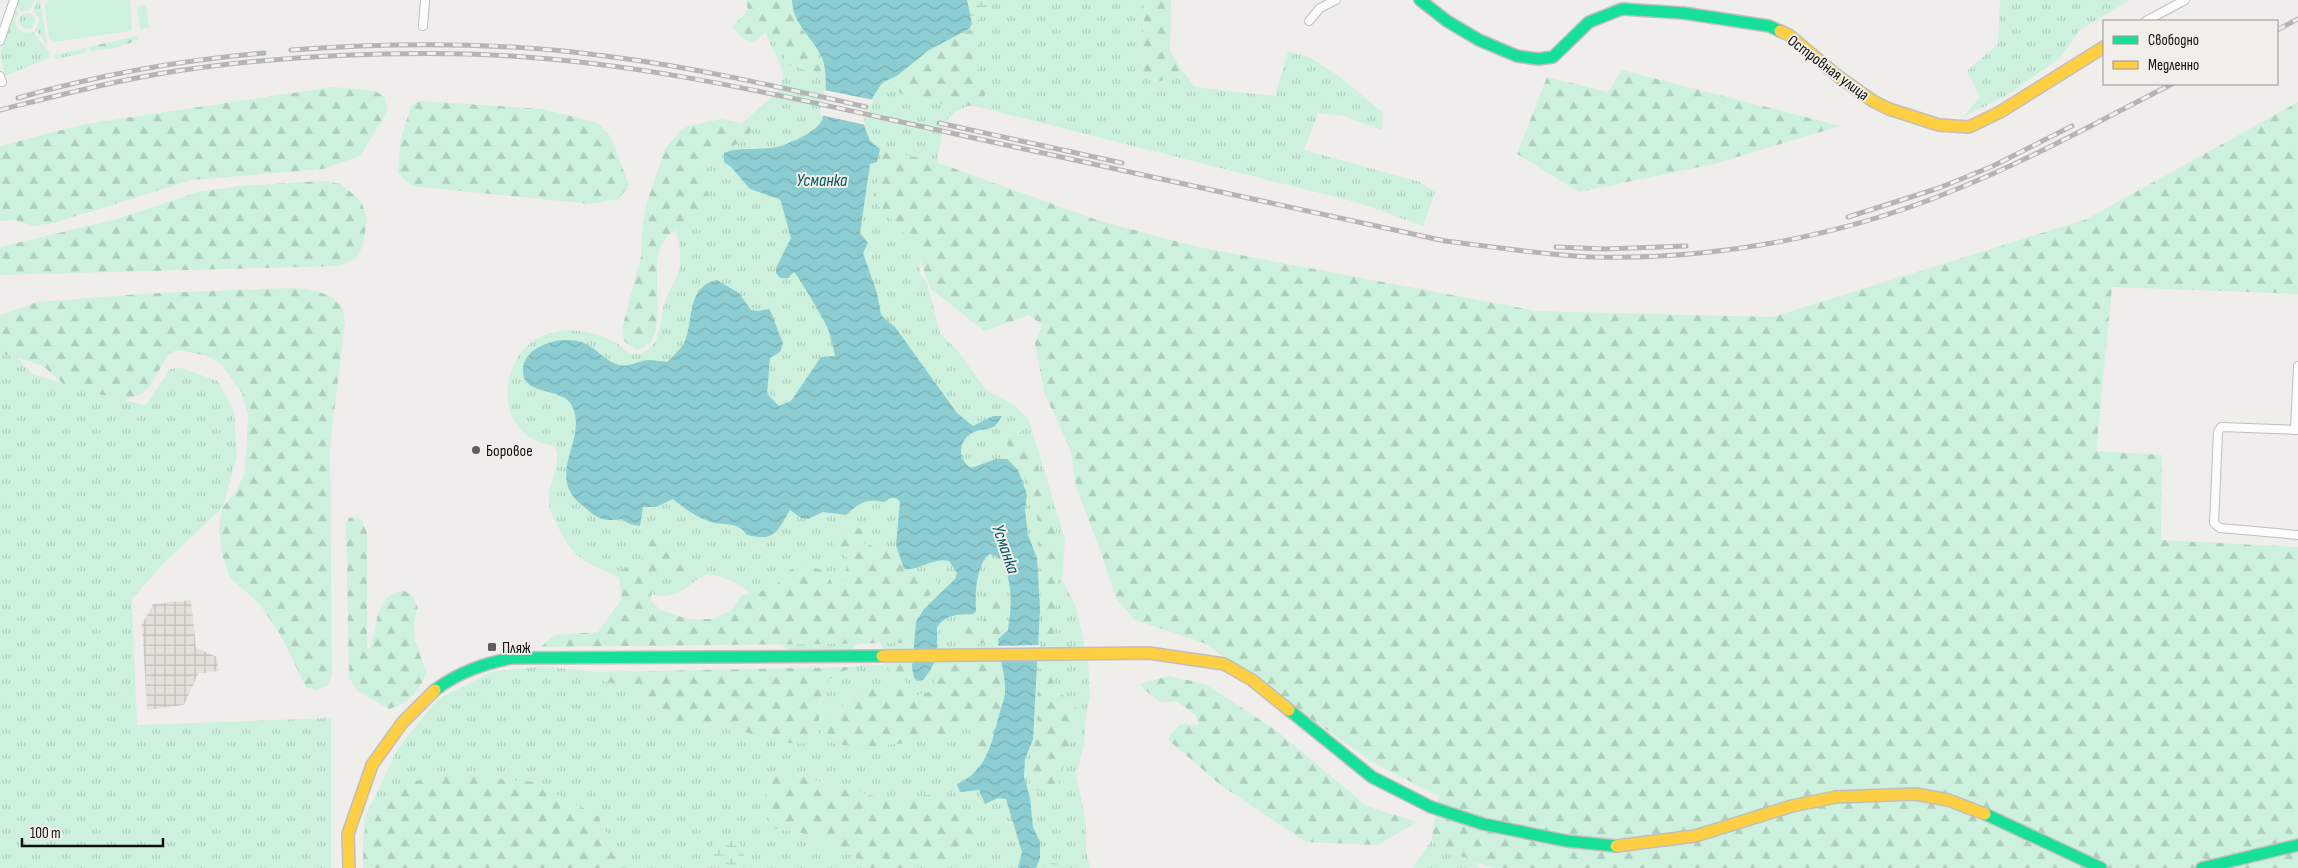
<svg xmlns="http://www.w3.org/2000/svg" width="2298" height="868" viewBox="0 0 2298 868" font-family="'Sofia Sans Condensed',sans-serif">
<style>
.industrial{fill:url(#industrial-grid)}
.grass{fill:url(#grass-tufts);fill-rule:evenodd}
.forest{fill:url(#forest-firs)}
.wetland{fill:url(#wetland-marsh)}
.pitch{fill:#cdf1dd}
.water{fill:url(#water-waves)}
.pier{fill:#f0eeeb}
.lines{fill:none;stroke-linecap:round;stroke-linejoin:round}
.street-casing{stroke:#c1bfbd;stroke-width:10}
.fast-casing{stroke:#c1bfbd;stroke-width:14}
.slow-casing{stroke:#c1bfbd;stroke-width:14}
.street{stroke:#fdfcfc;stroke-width:8}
.fast{stroke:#16e098;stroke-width:11}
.slow{stroke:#ffcf43;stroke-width:11}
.rail-casing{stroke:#b4b4b4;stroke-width:5}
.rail{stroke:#f2eee9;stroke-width:3;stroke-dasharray:9;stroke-linecap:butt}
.poi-dot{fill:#605e5c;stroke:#f2eee9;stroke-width:2}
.labels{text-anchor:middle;stroke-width:4;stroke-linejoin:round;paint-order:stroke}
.street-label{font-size:16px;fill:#12100f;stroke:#f2eee9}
.poi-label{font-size:16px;fill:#12100f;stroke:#f2eee9;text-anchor:start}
.water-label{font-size:18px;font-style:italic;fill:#035a60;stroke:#f2eee9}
</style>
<defs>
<pattern id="industrial-grid" width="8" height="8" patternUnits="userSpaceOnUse" patternTransform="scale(1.25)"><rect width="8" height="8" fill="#e5dfd9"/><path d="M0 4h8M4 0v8" fill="none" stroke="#c3beb9"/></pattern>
<pattern id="grass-tufts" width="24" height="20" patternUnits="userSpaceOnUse" patternTransform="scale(1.25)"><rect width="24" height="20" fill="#cdf1dd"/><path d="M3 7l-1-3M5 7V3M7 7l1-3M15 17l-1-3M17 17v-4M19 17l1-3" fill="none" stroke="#afcebc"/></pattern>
<pattern id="forest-firs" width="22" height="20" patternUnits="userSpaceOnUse" patternTransform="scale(1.25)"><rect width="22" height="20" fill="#cdf1dd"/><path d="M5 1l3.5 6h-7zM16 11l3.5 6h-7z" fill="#afcebc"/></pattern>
<pattern id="wetland-marsh" width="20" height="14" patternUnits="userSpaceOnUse" patternTransform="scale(1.25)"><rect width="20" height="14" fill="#cdf1dd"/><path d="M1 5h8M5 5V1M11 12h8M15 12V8" fill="none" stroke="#afcebc"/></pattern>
<pattern id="water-waves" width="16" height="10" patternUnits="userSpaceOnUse" patternTransform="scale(1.25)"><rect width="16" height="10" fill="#8ccdd2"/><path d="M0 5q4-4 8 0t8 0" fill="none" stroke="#78afb3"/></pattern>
</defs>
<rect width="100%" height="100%" fill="#f0eeeb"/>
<polygon class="industrial" points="191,600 196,648 217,657 219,671 198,674 184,705 147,710 142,625 153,604"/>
<g class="grass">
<polygon points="17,0 34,0 30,10 21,11 16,4"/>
<polygon points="38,0 40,0 47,45 36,30 39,19 33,11"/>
<path d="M763 0H1144L1142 78 1161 81 1182 70 1195 87 1275 96 1288 52 1309 57 1339 76 1383 113 1382 130 1344 116 1318 113 1304 150 1420 182 1435 192 1423 226 1359 203 974 106 983 99 955 112 944 123 920 259V274L927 283 940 333 957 350 986 390 1016 406 1029 420 1065 539 1062 579 1076 607 1088 662 1090 696 1086 716 1084 745 1076 774 1086 822V850L1090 868H862L916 797 904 799 873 796 781 771 772 828 818 836 833 853 854 855 862 866 861 868H750L748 862 713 851 718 868H624L598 816 363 840 365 817 398 748 438 699 491 672 543 666 594 672 601 680 631 688 648 706 658 721 672 728 714 724 738 729 819 736C819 707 817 677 852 667 862 664 874 666 884 665L882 644 878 630 857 644 851 651C835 652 816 657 801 655 776 652 764 612 751 595 740 581 723 577 707 574 690 581 685 595 664 596 648 597 636 586 622 579 591 563 576 564 559 529 555 521 550 513 549 504 546 485 564 462 554 446 545 444 536 442 529 437 493 412 505 353 542 336 565 325 592 331 615 342 620 345 625 351 630 353 637 356 646 352 651 347 661 337 661 317 664 304 667 291 677 282 679 269 683 252 676 234 673 217 672 207 671 197 670 187L776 93C794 68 771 56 766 32 764 22 764 10 763 0ZM882 686 824 720 837 712 851 698Z"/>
<polygon points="2000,0 2130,0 2080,30 2059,59 2006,96 1963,117 1980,97 1967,71 1998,44"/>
<path d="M14 7 19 13 15 20C16 31 23 34 33 32L49 52V58L5 76 0 54Z"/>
<circle cx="27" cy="21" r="8"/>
<polygon points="86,48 85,53 55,59 54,55"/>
<polygon points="0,338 32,374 106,396 146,405 170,369 181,368 218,381 234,411 237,457 223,507 163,564 132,599 137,725 331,718 331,868 0,868"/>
<polygon points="1431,841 1474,862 1480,868 1413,868"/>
</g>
<g class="forest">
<path d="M746 0H792C792 19 804 31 813 46 817 53 820 61 823 68L818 74 786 64 782 42 766 32 753 42 742 38 732 27 748 10Z"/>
<polygon points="1144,0 1171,0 1170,52 1182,70 1161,81 1142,78"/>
<path d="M975 27C980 42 985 57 978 71L987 86 983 99 974 106 951 105 908 98 896 90 882 94 880 91 930 51Z"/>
<polygon points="138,36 138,40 116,48 90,51 88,47"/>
<polygon points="1622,70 1840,126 1714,164 1579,192 1517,154 1547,77 1608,92"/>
<polygon points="333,87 375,91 385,97 387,112 360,156 323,169 192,180 53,223 33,226 16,220 0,221 0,146 85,124"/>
<polygon points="420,101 543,109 598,123 611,137 629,185 619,199 590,204 412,186 398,173 401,138 411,106"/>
<polygon points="2298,102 2298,294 2112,287 2096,451 2162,455 2161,540 2298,547 2298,868 1494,868 1474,862 1431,841 1439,796 1372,762 1204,643 1135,620 1116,599 1102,555 1076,487 1071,451 1044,392 1035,343 1042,325 1029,315 984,331 931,289 914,244 873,200 883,152 928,159 1097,220 1198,247 1536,311 1772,317 2087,219"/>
<path d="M722 119 749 125 752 128C746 146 723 148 708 155 696 178 713 191 706 206 693 230 661 224 657 260 656 279 661 326 652 340 648 346 643 348 637 350L624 341 622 329 641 256 643 222 648 199 665 149 680 131 688 126Z"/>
<polygon points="323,181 341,184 361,201 367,218 363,246 355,259 340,266 0,275 0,247 117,219 198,192 239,186"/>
<path d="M291 288C308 289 329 291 340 305 343 308 344 316 345 320L330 447 332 675 328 685 316 690 306 687 280 634 258 602 230 578 222 554 219 525 223 507 236 491 245 473 248 416 242 393 222 365 207 356 179 350 172 352 168 355 151 384 142 394 124 400 66 386 43 366 0 352V315L37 302 156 293Z"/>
<polygon points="1007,424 1030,439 1055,523 1060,555 1054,635 1043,635 1037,514 1019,462 1003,439"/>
<path d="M355 517 362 520 367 533V648L369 649C381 627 370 598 403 590L412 595 418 608C408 632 418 649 427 672 420 690 408 704 389 709L358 691 349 678 346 524 349 518Z"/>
<path d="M656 526 664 532 669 551 696 563V569L688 573H658L652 579 651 600 660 610 688 619H713L730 611 742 595C753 592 767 591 776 585 780 582 781 578 784 575 798 562 811 566 827 572L833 585 840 586 845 576 848 558 834 546 835 535C843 528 852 526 862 529L864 543C884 551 894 548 904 569L928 574 938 582C936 593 927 597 920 604 910 616 910 629 910 643L541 647 554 635 598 632 622 599 619 575 623 569 641 561 643 553 642 533 647 528Z"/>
<path d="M996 585 1006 595C1006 604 1008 617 1005 626 998 649 961 649 951 630L954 624 965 621 980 626 984 621V593Z"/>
<path d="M990 657 1000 661 1006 689 993 741 983 764 971 739 976 730 975 724 968 721 961 724 954 735C917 741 858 754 824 740V720L837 712 864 687 893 686 887 665 906 663C904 677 904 685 915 695 937 694 930 685 939 672 942 667 947 663 951 659Z"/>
<polygon points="1040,660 1050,660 1053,688 1072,702 1080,713 1058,786 1038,791 1025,775 1037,736"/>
<polygon points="852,667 830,679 819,702 819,737 812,744 774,742 738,729 714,724 672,728 658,721 648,706 631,688 601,680 594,672"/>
<polygon points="1169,676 1205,684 1274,729 1367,806 1417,822 1378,845 1306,842 1222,786 1167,739 1180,724 1198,725 1196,715 1176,701 1159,702 1139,684"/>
<path d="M781 771 873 796 904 799 929 795 950 800 976 820 978 830 963 856 952 861 925 858 905 868H861L862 866 854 855 833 853 818 836 772 828C764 811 763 796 769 777Z"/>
<polygon points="441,774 534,782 598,816 624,868 363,868 363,840 394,787"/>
</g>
<g class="wetland">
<polygon points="967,0 990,0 991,10 972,24"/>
<polygon points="727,838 738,842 750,868 718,868 713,851 714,843 720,839"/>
<polygon points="1040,858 1069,868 1036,868"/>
</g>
<g class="pitch">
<polygon points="49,0 130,0 132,29 130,31 54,42 49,38 45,6"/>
<polygon points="146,5 149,28 140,29 137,6"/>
</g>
<path class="water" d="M792 0H967L972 24 969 29 929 50 898 75 882 83 873 97 862 120 870 141 880 149 877 162 870 164 860 233 868 243 863 253 877 293 881 315 895 327 957 413 973 426 993 416H1002C1000 419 997 424 995 426 989 430 979 429 972 433 958 442 957 459 971 468L996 459H1007L1018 470 1027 495 1025 509 1028 535 1037 558 1040 609 1033 739 1025 759 1024 777 1030 798 1033 827 1040 842V858L1036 868H1018L1022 852 1006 799 998 798 985 804 979 790 960 792 957 784C986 772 992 743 999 715 1001 707 1006 697 1005 688 1005 672 999 656 998 639L1008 630C1012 605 1013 582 1001 559L990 554C976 563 975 595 976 611L973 614C957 615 948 613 937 627 937 652 940 659 923 680L917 681 914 677 912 668 916 622 924 609 955 579 957 573 949 561C932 557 920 571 904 569L896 545 900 502 896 498H891L884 502C864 498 860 503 846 515L823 512 808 519 801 518 790 510C777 531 776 542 747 535 737 521 726 526 711 522 698 518 683 508 673 499L656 507H643L640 526 630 524 621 519C606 522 597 519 587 509 582 505 576 501 573 496 554 470 581 442 575 415 574 408 570 400 563 397 550 389 522 392 523 370 523 365 524 361 528 356 539 342 567 336 584 343 596 348 606 362 619 365 630 367 638 361 648 360 654 360 661 361 667 362 673 356 682 348 685 341 694 318 687 286 717 280L739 293 751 310 758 311 769 309C772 312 779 335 783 343L780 352 770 358 767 394 779 406 791 401 821 357 835 356C833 347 831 338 828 329 827 324 797 274 794 272L788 278H780L776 273V268L791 238 781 202 779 199 750 189 731 167 724 162V153C738 146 766 152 784 145 796 140 816 132 822 120 827 109 827 71 823 60 814 38 793 26 792 0Z"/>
<g class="pier">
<polygon points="824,90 874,100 864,120 866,125 820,115"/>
<polygon points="1040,645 1038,659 997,660 996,646"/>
</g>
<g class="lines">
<defs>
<g id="street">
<polyline points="1309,21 1320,8 1336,0"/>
<polyline points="2146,21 2185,0"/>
<polyline points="423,26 425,0"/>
<polyline points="0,41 14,0"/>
<polyline points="0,76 2,82"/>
<polyline points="2295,430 2298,366"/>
<polyline points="2298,430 2221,427 2218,432 2214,523 2220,528 2298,535"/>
</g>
<g id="fast">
<polyline points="1420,0 1447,21 1479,40 1517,56 1538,59 1553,57 1589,22 1622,9 1683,13 1769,26 1780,31"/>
<path d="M435 690C459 672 483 664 512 658L882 656"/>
<polyline points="1289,710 1372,777 1431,807 1483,824 1567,841 1616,846"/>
<polyline points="1985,814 2101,868"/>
<polyline points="2202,868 2298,845"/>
</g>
<g id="slow">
<polyline points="1780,31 1789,35 1839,77 1873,101 1889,109 1939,125 1969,127 2000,112 2104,47"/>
<polyline points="882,656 1149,653 1224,664 1252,680 1289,710"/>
<polyline points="1616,846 1695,836 1792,806 1836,797 1916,794 1948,800 1985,814"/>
<polyline points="349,868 348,834 372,765 402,723 435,690"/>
</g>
</defs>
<use href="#street" class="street-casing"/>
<use href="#fast" class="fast-casing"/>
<use href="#slow" class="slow-casing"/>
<use href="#street" class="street"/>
<use href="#fast" class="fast"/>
<use href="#slow" class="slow"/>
<defs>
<g id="rail">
<polyline points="2277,30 2298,19"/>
<path d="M291 50C396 42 502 42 605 56 693 67 780 87 866 107"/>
<path d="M18 98C98 75 181 60 264 53"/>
<path d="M0 110C52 97 105 83 158 74 261 57 364 52 467 54 625 58 780 95 933 129 1104 166 1274 204 1445 241 1494 247 1544 255 1593 257 1714 260 1840 237 1952 191 2028 161 2099 121 2172 84"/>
<polyline points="939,123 1122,163"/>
<polyline points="1848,217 1939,188 1993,166 2072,126"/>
<polyline points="1556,247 1604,249 1686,246"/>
</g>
</defs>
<use href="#rail" class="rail-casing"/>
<use href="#rail" class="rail"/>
</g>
<g class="poi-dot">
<circle cx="476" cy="450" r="5"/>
<rect x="487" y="642" width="10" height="10" rx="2.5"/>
</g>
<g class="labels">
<g class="street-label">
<text transform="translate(1829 67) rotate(37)" y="6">Островная улица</text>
</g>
<g class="poi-label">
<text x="486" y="456">Боровое</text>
<text x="502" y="653">Пляж</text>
</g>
<g class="water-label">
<text x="822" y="186">Усманка</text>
<text transform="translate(1006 549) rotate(71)" y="6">Усманка</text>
</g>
</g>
<rect x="2103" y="20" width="175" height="65" fill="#f2eee9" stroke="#989592"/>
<rect x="2113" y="36" width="25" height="8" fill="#16e098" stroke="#989592"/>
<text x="2148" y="45" font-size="15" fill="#12100f">Свободно</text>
<rect x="2113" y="61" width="25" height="8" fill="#ffcf43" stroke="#989592"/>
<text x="2148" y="70" font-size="15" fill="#12100f">Медленно</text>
<path d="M22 838v8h141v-8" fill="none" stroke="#12100f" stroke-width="2.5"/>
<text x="30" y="838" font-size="15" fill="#12100f" stroke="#f2eee9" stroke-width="4" paint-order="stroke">100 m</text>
</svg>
